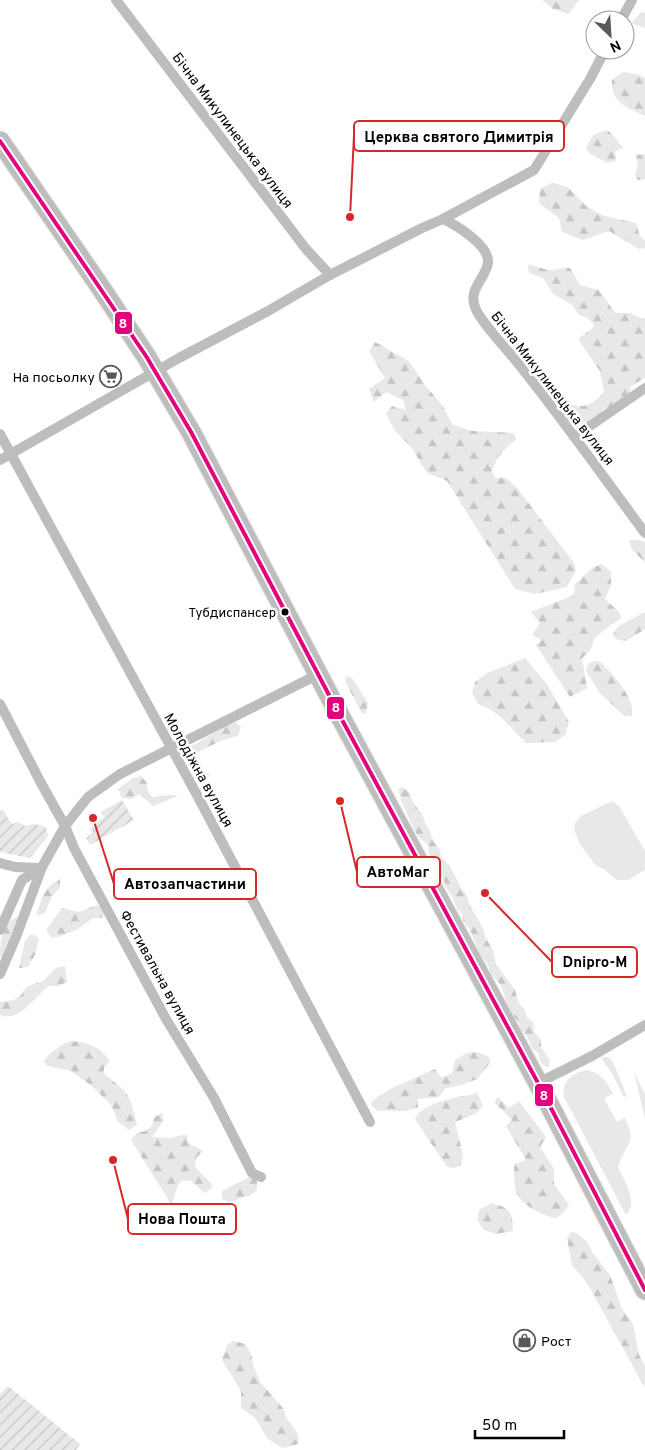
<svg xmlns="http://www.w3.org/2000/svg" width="645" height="1450" viewBox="0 0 645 1450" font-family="Overpass,sans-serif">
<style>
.grass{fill:#e8e8e8}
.forest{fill:url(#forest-firs)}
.garden{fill:url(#garden-furrows)}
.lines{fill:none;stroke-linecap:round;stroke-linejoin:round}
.highway-casing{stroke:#dbdbdb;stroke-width:21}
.street{stroke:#bdbdbd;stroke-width:10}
.highway{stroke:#bdbdbd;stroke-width:19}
.bus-1-casing{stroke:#fff;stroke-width:8}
.bus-1{stroke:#e5007d;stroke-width:4}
.bus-dot{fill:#000;stroke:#fff;stroke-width:2}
.labels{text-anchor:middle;stroke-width:5;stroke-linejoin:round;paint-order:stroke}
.bus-label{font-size:13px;fill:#000;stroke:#fff;text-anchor:end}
.street-label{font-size:14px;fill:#000;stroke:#fff}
.poi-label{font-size:14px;fill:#000;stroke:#fff;text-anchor:end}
.leader{fill:none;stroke:#d62828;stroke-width:2}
.callout-dot{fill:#d62828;stroke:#fff;stroke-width:2}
.callout{fill:#fff;stroke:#d62828;stroke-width:2}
.callout-label{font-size:15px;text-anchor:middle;font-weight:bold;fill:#000}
.line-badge{stroke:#fff;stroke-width:2}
.badge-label{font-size:14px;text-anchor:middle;font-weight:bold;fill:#fff}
</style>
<defs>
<pattern id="forest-firs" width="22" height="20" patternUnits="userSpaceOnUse" patternTransform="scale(1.25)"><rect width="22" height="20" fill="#e8e8e8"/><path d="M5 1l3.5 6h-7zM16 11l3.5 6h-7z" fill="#c5c5c5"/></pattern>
<pattern id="garden-furrows" width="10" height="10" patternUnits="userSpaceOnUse" patternTransform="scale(1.25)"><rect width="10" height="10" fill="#e8e8e8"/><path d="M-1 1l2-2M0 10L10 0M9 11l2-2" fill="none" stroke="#c5c5c5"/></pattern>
</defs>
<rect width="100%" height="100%" fill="#fff"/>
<g class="grass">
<polygon points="612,801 619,806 645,851 645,870 628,880 617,880 604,869 596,866 580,844 574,830 575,823 581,816"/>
<polygon points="603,1057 609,1057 612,1060 627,1096 626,1097 623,1096 613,1075 601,1058"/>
<path d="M586 1070C601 1073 606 1080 613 1094L604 1098 617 1122 625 1118C638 1145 625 1142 618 1167 624 1181 639 1202 626 1215L564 1097C561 1082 572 1073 586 1070Z"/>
<polygon points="634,1072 645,1094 645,1119"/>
</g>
<g class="forest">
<polygon points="542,0 580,0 577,2 569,14 553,9"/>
<polygon points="645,12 645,28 631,23 640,13"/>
<path d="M623 72 637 74 645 78V116C628 108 610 102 612 80Z"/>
<polygon points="606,130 611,133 623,148 615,151 616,161 607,163 589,153 586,148 593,135"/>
<polygon points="645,154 645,179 637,180 635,174 638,166 636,155"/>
<polygon points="552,183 568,187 586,206 604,216 636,223 640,236 645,240 645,248 639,249 609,231 583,240 562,232 559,218 539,203 540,189"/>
<path d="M528 265C537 265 541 269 549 270 556 271 562 267 570 268L580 285 599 290 615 313H629L641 318H645V378L631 386 629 398 615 407 604 409 588 427 575 421 569 422 560 410 566 403C585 409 591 406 604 392L600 371 578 339 595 326 588 318 579 315 572 305 553 294 543 278 529 273Z"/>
<path d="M375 342 409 361 425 385 442 405 453 425 473 431 514 433 516 439C505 448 495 458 492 472L495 478H506L517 488 574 563 576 570 567 587 535 594 515 589 447 481 427 473 411 447 395 431 386 414 392 406 406 410 403 400 386 392 374 402 369 389 385 378 369 351Z"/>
<polygon points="629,540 638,540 645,542 645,563 631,548"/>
<polygon points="602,564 611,572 611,585 605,599 620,613 621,618 595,637 590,651 582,658 587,688 570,697 536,645 542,640 532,635 540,623 531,612 574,595 575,584 592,568"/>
<polygon points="645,612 645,629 626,641 616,639 613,635 617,627"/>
<path d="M525 658 546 683 569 722 565 735 555 742 526 743C510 727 499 711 478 704L472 693 475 682 487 673Z"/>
<path d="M597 661 602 663C613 676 636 698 632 716L623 715 600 693 586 671 589 663Z"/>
<polygon points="347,676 352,678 368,703 366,713 362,714 345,681"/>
<path d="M235 722 241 727 238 736 220 741 196 753V763L210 776 201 779 194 774 185 758 187 749C203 740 218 729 235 722Z"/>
<path d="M141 776 147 783V789L152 797C161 797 168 793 178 796L153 806 139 794 131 799 122 798 118 789 133 778Z"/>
<path d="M403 787 410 793 412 801 422 814 426 825 429 829 433 841 440 850 441 857 450 866 462 890 466 894 472 910 476 915 484 931 485 937 493 950 496 964 515 990 518 1002 525 1010 527 1018 533 1022 534 1031 541 1040V1047L550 1060 549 1068C541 1065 539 1061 539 1053L533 1050 527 1036 520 1029 518 1021C508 1014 506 998 501 986 499 982 494 978 491 974L490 968 479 952 470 930 463 921 462 913 457 909 452 896 445 886 444 880 440 876 430 857 428 845 417 835 412 825 402 803 398 789Z"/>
<path d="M60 879V888L52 896 45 913 36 916C41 901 44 886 60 879Z"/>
<polygon points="97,905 104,910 102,918 93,918 78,929 61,936 52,938 46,930 62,908 79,912"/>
<path d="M17 917 16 932 3 956 0 957C0 941 1 925 17 917Z"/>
<polygon points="31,934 39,938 35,955 28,967 19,968 25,941"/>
<path d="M65 966 67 982 58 986H49C35 996 19 1023 0 1015V1002L14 1000 21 995 26 987 43 981 56 968Z"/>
<path d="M71 1041C88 1042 100 1047 110 1061L104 1068V1074C129 1093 130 1094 137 1125L129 1130 118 1122 111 1105 92 1086 69 1070 51 1067 43 1062C48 1054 61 1044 71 1041Z"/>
<path d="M477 1052 488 1056 491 1062 477 1079 462 1085 446 1088 439 1097 418 1099V1107C402 1114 394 1110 378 1111L371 1105 372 1101 392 1088 435 1069 441 1077 446 1076 452 1073 455 1060 467 1053Z"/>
<path d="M477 1092 483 1106 477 1113 455 1122 463 1155 461 1165 454 1168 447 1167 415 1119C420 1107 441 1101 454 1098 463 1095 468 1097 477 1092Z"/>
<path d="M498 1097 509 1108 519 1101 546 1137 540 1147 554 1169V1184L569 1205 561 1215 555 1218C542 1215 520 1205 516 1191 514 1184 514 1175 514 1167L515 1164 526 1160 506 1126 512 1120 494 1102Z"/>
<path d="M163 1113V1122L152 1137 170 1138 187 1134 188 1143 203 1151 196 1158 195 1167C201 1175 209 1178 213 1187L205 1193 191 1181 182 1180C175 1187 176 1195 171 1204L131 1140 137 1133 145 1131 152 1126 154 1117Z"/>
<polygon points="249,1177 257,1178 257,1190 251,1195 229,1202 222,1199 222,1191"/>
<path d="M492 1203C512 1209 512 1212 513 1231L496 1234 484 1230 477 1219 480 1209Z"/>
<polygon points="571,1232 577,1233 587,1242 592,1252 610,1275 622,1309 633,1324 639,1355 645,1366 645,1388 585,1279 572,1266 567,1238"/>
<polygon points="234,1341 245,1344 251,1354 254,1368 261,1383 283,1408 287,1419 297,1432 299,1440 298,1444 282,1448 268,1439 255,1418 241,1408 241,1391 222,1360 227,1345"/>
</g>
<g class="garden">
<polygon points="122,800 134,820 90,845 86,838 93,833 90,828 104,817 101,812"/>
<polygon points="3,810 12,824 18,822 25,826 35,824 46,827 48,836 30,858 0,852 0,812"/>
<polygon points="8,1386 80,1444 76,1450 0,1450 0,1394"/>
</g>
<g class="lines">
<defs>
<polyline id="highway" points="0,141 101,288 146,356 191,432 340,716 538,1083 645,1290"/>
</defs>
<use href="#highway" class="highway-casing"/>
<g class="street">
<polyline points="116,0 306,249 330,275"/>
<polyline points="621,20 632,0"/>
<polyline points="443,219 534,170 590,79 605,50"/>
<polyline points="0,434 197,795 370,1122"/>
<polyline points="574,437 645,388"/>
<path d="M0 460 179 358 268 311 330 275 422 228 443 219C456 225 489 245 488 262 486 281 463 290 479 315 492 335 510 352 524 371 566 424 605 479 645 533"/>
<polyline points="0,704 41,783 65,826 74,848 166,1019 214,1098 252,1173 261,1177"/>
<polyline points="0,863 15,867 38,868"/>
<polyline points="0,930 22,880 42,867"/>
<polyline points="0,974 16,937 42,867 65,826 88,797 120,774 319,674"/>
<polyline points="538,1083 592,1056 645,1025"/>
</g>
<use href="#highway" class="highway"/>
<defs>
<polyline id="bus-1" points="0,141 146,356 191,432 340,716 538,1083 645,1290"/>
</defs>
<use href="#bus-1" class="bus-1-casing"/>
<use href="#bus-1" class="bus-1"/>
</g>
<defs>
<symbol id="supermarket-ring" viewBox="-11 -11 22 22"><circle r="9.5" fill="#fff" stroke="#595959" stroke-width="1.5"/><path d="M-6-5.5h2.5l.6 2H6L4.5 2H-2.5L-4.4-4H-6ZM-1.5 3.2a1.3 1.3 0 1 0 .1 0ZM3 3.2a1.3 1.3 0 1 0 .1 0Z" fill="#595959"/></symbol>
<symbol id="shop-ring" viewBox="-11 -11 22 22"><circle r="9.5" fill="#fff" stroke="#595959" stroke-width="1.5"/><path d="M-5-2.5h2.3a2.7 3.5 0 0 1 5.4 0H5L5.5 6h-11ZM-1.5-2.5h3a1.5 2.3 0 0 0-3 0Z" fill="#595959"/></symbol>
</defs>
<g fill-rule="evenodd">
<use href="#supermarket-ring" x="98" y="364" width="25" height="25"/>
<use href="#shop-ring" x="512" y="1328" width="25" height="25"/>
</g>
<circle class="bus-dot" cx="285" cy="612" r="4.5"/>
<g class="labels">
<g class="bus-label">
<text x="276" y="617">Тубдиспансер</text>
</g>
<g class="street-label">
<text transform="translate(233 130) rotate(53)" y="5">Бічна Микулинецька вулиця</text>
<text transform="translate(553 388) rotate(52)" y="5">Бічна Микулинецька вулиця</text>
<text transform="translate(199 770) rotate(61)" y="5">Молодіжна вулиця</text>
<text transform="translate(158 972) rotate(61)" y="5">Фестивальна вулиця</text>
</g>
<g class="poi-label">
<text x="95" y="382">На посьолку</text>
<text x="541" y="1346" text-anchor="start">Рост</text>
</g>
</g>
<path class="leader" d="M350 217L354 136M340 801L357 872M93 818L114 884M485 893L552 962M113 1160L128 1219"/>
<g class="callout-dot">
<circle cx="350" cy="217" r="5"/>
<circle cx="340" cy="801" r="5"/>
<circle cx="93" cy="818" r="5"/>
<circle cx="485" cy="893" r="5"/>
<circle cx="113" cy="1160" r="5"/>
</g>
<g class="callout">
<rect x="354" y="121" width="210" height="30" rx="5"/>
<rect x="357" y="857" width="83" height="30" rx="5"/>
<rect x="114" y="869" width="142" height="30" rx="5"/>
<rect x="552" y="947" width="85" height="30" rx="5"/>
<rect x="128" y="1204" width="108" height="30" rx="5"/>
</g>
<g class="callout-label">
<text x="459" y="142">Церква святого Димитрія</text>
<text x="398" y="877">АвтоМаг</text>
<text x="185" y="889">Автозапчастини</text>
<text x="595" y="967">Dnipro-M</text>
<text x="182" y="1224">Нова Пошта</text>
</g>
<g class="line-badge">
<rect x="114" y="311" width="19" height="24" rx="5" fill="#e5007d"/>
<rect x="326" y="696" width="19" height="24" rx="5" fill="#e5007d"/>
<rect x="534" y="1083" width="20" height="24" rx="5" fill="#e5007d"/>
</g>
<g class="badge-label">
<text x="123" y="328">8</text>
<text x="336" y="712">8</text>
<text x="544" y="1100">8</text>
</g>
<g transform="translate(610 35) rotate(155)"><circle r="24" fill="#ffffff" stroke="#999999"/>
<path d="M0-4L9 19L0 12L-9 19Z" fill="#595959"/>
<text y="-8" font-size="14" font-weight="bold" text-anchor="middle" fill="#000000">N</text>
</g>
<path d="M475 1430v8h89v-8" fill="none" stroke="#000000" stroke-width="2.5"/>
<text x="482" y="1430" font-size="15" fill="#000000" stroke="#ffffff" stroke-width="4" paint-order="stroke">50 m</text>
</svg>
